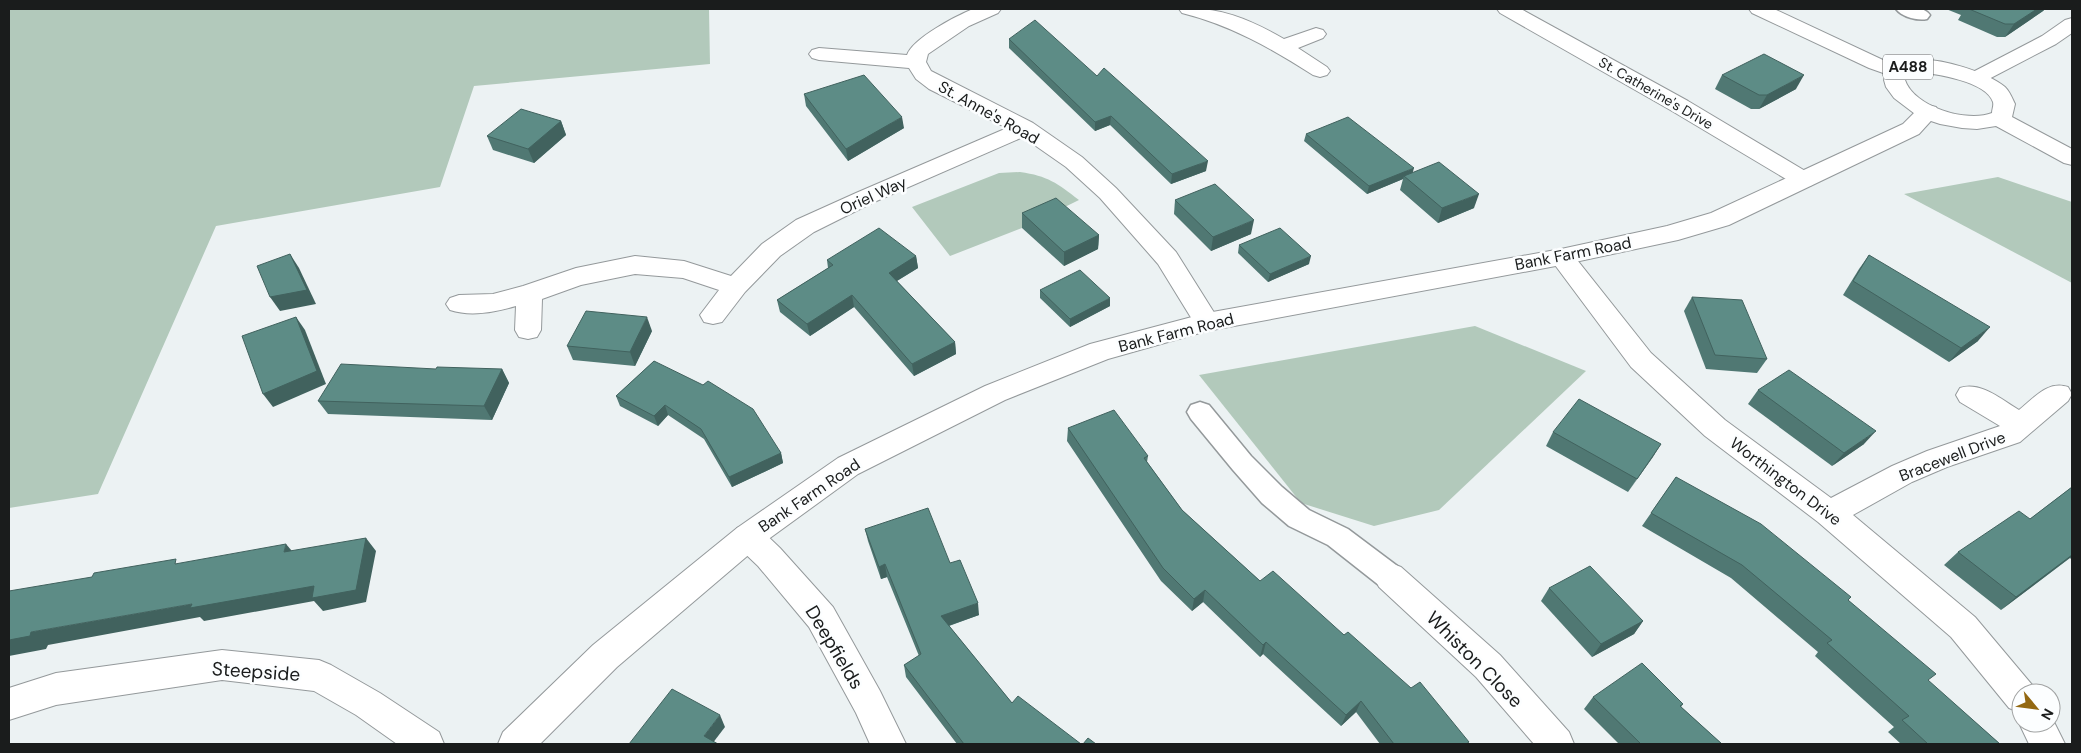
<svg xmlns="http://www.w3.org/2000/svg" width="2081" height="753" viewBox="0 0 2081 753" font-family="'DM Sans',sans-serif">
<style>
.green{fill:#b2c9bb}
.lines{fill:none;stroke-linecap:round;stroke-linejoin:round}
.lane-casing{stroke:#94999b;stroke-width:3}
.street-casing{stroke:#94999b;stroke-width:2}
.secondary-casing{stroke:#94999b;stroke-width:2}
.primary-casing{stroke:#94999b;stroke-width:2}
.lane{fill:#fff;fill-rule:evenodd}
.street{fill:#fff;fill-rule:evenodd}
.secondary{fill:#fff;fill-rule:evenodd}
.primary{fill:#fff;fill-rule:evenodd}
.wall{fill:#507873}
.shaded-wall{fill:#41625e}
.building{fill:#5d8c86;stroke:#41625e}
.labels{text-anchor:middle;stroke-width:5;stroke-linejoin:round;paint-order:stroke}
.far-street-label{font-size:14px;fill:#1a1c1c;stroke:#fcfeff}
.shield{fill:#fcfeff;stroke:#5e6060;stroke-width:1}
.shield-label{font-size:15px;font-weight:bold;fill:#1a1c1c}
.street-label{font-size:16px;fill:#1a1c1c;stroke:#fcfeff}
.near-street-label{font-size:19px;fill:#1a1c1c;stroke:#fcfeff}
</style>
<rect width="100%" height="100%" fill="#ecf2f3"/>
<g class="green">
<polygon points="9,9 709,9 710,64 474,86 440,187 216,226 98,494 9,508"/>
<path d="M1020 172C1048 176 1057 183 1079 200L1022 228 950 256 912 207 999 173Z"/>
<polygon points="1998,177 2072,202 2072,283 1904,194"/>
<polygon points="1475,326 1586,371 1439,510 1374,526 1301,503 1199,375"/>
</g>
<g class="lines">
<defs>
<g id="lane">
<path d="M1896 9C1906 8 1923 5 1930 15L1927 19C1918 21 1902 17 1896 9Z"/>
<polygon points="1200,402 1209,405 1251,456 1282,487 1309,510 1348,529 1400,568 1404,577 1400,586 1390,589 1380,586 1328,545 1289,526 1262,503 1233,470 1191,419 1187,412 1191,405"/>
</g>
<g id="street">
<path d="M973 9H1001L998 13 969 26 928 54 926 62 931 71 1033 123 1082 157 1116 188 1176 252 1220 322 1216 329 1207 331 1198 329 1158 264 1100 198 1066 167 1023 137 872 203 814 232 780 256 745 292 722 322 713 324 704 322 700 315 719 290 683 278 635 274 581 285 542 299 541 330 537 337 528 339 519 337 515 330 516 306C495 312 471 317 450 310L446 304 450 298 459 295 493 294 523 286 576 268 635 256 684 261 731 276 762 244 796 220 856 193 1007 128 929 89 916 79 909 68 819 60 812 58 809 54 812 50 819 48 907 55C913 38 956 16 973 9Z"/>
<path d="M1179 9C1219 6 1249 19 1284 39L1316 28 1323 30 1326 34 1323 38 1298 48 1327 67 1330 71 1327 75 1320 77 1313 75C1271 48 1230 25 1182 13Z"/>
<polygon points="1497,9 1521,9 1688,101 1812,175 1816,180 1812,185 1804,187 1796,185 1672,111 1500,13"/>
<polygon points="2072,18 2072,33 2056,44 1983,82 1976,84 1969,82 1965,78 1969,74 2042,36 2065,20"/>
<path d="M1561 249 1570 251 1651 353 1725 420 1831 498 1892 466 1927 451 2000 426 1960 402 1956 395 1960 388C1981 381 2002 400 2019 410 2034 398 2048 380 2068 387L2072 394 2068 401 2020 442 1947 467 1912 482 1853 515 1975 617 2033 686 2036 693H2021V713L2009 708 1951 637 1818 522 1705 436 1631 367 1549 257 1552 251Z"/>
<polygon points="748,524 759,528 780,548 833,607 880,691 906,744 870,744 856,713 809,627 758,566 737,546 733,537 737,528"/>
<polygon points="1390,563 1401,567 1500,655 1569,732 1574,744 1534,744 1476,677 1379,587 1374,577 1379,567"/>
<polygon points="222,650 319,660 331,665 380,693 439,732 444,744 397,744 356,715 314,691 222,680 56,705 9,720 9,688 56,673"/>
<polygon points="2051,716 2065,744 2029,744 2019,723 2021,717 2021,723 2051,723"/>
</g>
<polygon id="secondary" points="1928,105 1936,107 1939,112 1919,134 1729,225 1678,240 1561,265 1207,331 1108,359 1005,400 858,474 759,546 617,667 540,744 498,744 503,732 593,645 737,528 838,458 985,386 1090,344 1207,313 1561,249 1667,226 1711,213 1903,124 1920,107"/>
<path id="primary" d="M1749 9H1774L1883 60C1902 66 1900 61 1917 60 1941 58 1987 72 2005 87 2010 92 2012 98 2015 104L2012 117 2072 149V165L2064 163 1996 126 1977 129 1962 128 1940 124 1919 117 1894 98 1886 87 1884 80 1886 74 1869 68 1752 13ZM1918 72C1936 74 1986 81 1993 102 1994 106 1992 109 1992 113 1967 123 1914 107 1905 80L1911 74Z"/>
</defs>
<use href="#lane" class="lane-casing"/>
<use href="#street" class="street-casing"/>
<use href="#secondary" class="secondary-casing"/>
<use href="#primary" class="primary-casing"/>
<use href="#lane" class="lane"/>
<use href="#street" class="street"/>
<use href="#secondary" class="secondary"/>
<use href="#primary" class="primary"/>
</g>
<g class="wall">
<polygon points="1946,9 2045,9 2043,11 2005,37 1997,37 1958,20 1961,15"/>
<polygon points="1009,39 1097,76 1206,171 1171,184 1110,125 1095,131 1009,48"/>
<polygon points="1722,75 1796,89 1759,109 1751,109 1715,89"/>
<polygon points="804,94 904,128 848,161 806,106"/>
<polygon points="561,121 566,135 534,163 493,150 487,136"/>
<polygon points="1306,134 1412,173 1474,208 1438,223 1400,190 1403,179 1367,194 1304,141"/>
<polygon points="1175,200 1251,234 1211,251 1174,214"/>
<polygon points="1022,213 1099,235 1098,249 1064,266 1022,228"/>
<polygon points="1239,245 1309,264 1268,282 1238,253"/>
<polygon points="1869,255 1978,341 1949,362 1843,295 1859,269"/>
<polygon points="916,256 918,268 897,281 955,342 956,354 914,376 854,307 810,336 780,312 777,300 828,268 827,260"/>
<polygon points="1040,290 1110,306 1070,327 1040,298"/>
<polygon points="1692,297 1767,359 1757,373 1706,369 1684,311"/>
<polygon points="652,331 635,366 573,360 567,346"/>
<polygon points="654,361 781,453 783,463 732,487 704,439 668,415 658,426 620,406 616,396"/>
<polygon points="436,369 502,369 509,383 492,420 328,414 318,401"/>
<polygon points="1758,390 1864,444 1832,466 1748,404"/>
<polygon points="1068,428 1148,456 1147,462 1182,510 1260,581 1467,744 1380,744 1356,712 1341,726 1263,654 1260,657 1203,602 1192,611 1161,581 1067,441"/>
<polygon points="1553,432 1661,444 1628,492 1546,446"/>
<polygon points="1676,477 1848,600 1928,681 2000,744 1901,744 1888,732 1894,727 1815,656 1818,652 1731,578 1642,526"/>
<polygon points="2072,487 2072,560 2070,558 2001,610 1944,565 1958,552 2030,519"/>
<polygon points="865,529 950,563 979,615 949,626 1012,703 1081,744 957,744 906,677 904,665 919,656 887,577 881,579 868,541"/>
<polygon points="1549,588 1643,621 1634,634 1592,657 1541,601"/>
<polygon points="1593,697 1683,704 1681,707 1722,744 1619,744 1584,709"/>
</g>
<g class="shaded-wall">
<polygon points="2037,9 2045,9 2043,11 2005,37 2014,24"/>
<polygon points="1804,75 1796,89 1759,109 1767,95"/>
<polygon points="1111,116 1110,125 1095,131 1095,122"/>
<polygon points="902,117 904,128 848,161 846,149"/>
<polygon points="561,121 566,135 534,163 528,149"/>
<polygon points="1208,161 1206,171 1171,184 1172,174"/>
<polygon points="1414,168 1412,175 1404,176 1403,179 1367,194 1369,186"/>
<polygon points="1479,194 1474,208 1438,223 1442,208"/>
<polygon points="1254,220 1251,234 1211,251 1213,237"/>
<polygon points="1099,235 1098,249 1064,266 1064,252"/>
<polygon points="290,254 299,268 316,304 280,311 270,297"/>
<polygon points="916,256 918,268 890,285 889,273"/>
<polygon points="1311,256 1309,264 1268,282 1270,274"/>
<polygon points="852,295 854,307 810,336 807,324"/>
<polygon points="1110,298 1110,306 1070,327 1070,319"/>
<polygon points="296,317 305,330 326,384 273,407 263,394"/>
<polygon points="647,317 652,331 635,366 630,352"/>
<polygon points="1990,327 1978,341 1949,362 1961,348"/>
<polygon points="955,342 956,354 914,376 912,364"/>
<polygon points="502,369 509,383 492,420 484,406"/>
<polygon points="665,405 668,415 658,426 654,416"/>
<polygon points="1876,431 1864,444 1832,466 1844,453"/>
<polygon points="1661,444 1653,457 1628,492 1637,479"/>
<polygon points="781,453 783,463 732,487 729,477"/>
<polygon points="366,538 376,551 366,602 323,611 314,601 204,621 200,617 48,645 46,649 9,656 9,640 31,632 192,604"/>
<polygon points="286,544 297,557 284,552"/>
<polygon points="2072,555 2072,556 2001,610 2016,597"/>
<polygon points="885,564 887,577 881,579 879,567"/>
<polygon points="1205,590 1203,602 1192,611 1194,599"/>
<polygon points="978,603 979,615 942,628 941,616"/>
<polygon points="1643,621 1634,634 1592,657 1601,644"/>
<polygon points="1266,642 1263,654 1260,657 1263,645"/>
<polygon points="1361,701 1356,712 1341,726 1346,715"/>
<polygon points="720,715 725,727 712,744 704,736"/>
</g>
<g class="building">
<polygon points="1969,9 2037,9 2014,24 2005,24"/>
<polygon points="1035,20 1097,76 1104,68 1208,161 1172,174 1111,116 1095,122 1009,39"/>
<polygon points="1764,54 1804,75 1767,95 1759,95 1722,75"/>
<polygon points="864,75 902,117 846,149 804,94"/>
<polygon points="521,109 561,121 528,149 487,136"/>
<polygon points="1348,117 1414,168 1369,186 1306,134"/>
<polygon points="1439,162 1479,194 1442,208 1404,176"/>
<polygon points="1215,184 1254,220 1213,237 1175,200"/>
<polygon points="1056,198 1099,235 1064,252 1022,213"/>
<polygon points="879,228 916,256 889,273 955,342 912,364 852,295 807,324 777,300 833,265 827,260"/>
<polygon points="1280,228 1311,256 1270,274 1239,245"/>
<polygon points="290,254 307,290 270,297 257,266"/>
<polygon points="1869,255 1990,327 1961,348 1853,281"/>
<polygon points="1080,270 1110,298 1070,319 1040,290"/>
<polygon points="1692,297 1742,300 1767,359 1715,355"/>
<polygon points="586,311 647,317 630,352 567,346"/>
<polygon points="296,317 317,371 263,394 242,336"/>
<polygon points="654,361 703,385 708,381 753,409 781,453 729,477 701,429 665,405 654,416 616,396"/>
<polygon points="341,364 436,369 437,367 502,369 484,406 318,401"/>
<polygon points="1789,370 1876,431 1844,453 1758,390"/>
<polygon points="1579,399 1661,444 1637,479 1553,432"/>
<polygon points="1114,410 1148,456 1144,458 1182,510 1260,581 1273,571 1344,635 1348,632 1411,688 1420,682 1469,742 1466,744 1394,744 1361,701 1346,715 1266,642 1263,645 1205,590 1194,599 1163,568 1068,428"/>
<polygon points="1676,477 1761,524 1851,597 1848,600 1936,674 1928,680 2000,744 1928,744 1902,720 1909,716 1827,643 1832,640 1742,565 1651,513"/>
<polygon points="2072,487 2072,555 2016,597 1958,552 2019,511 2030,519"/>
<polygon points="928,508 950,563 960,560 978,603 941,616 1012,703 1018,696 1081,744 964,744 904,665 921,654 885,564 879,567 865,529"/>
<polygon points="366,538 356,590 312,598 314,586 190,608 192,604 31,632 30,636 9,640 9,591 92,577 94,573 176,559 175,564 286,544 284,552"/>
<polygon points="1590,566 1643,621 1601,644 1549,588"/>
<polygon points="1642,663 1683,704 1680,706 1722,744 1641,744 1593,697"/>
<polygon points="672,689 720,715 704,736 718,744 629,744"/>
<polygon points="1088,738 1096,744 1083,744"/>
</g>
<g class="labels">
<g class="far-street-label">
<text transform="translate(1656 93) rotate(30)" y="5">St. Catherine's Drive</text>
</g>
<rect class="shield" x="1883" y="54.5" width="50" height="25" rx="4"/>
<g class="shield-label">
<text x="1908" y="72">A488</text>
</g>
<g class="street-label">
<text transform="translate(989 112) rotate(29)" y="6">St. Anne's Road</text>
<text transform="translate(873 195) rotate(-24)" y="6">Oriel Way</text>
<text transform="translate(1573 253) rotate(-11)" y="6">Bank Farm Road</text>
<text transform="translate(1176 332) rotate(-14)" y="6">Bank Farm Road</text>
<text transform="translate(1952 456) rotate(-21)" y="6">Bracewell Drive</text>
<text transform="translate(1786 481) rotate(37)" y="6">Worthington Drive</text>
<text transform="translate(809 495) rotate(-34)" y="6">Bank Farm Road</text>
</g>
<g class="near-street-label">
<text transform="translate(835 647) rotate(59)" y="7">Deepfields</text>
<text transform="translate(1475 659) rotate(45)" y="7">Whiston Close</text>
<text transform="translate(256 671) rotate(4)" y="7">Steepside</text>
</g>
</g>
<rect width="2081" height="753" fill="none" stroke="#1a1c1c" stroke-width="20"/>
<g transform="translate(2036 708) rotate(119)"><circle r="24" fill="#fcfeff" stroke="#a2a4a4"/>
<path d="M0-4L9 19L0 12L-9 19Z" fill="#936812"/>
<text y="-8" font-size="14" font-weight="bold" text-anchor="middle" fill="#1a1c1c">N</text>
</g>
</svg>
